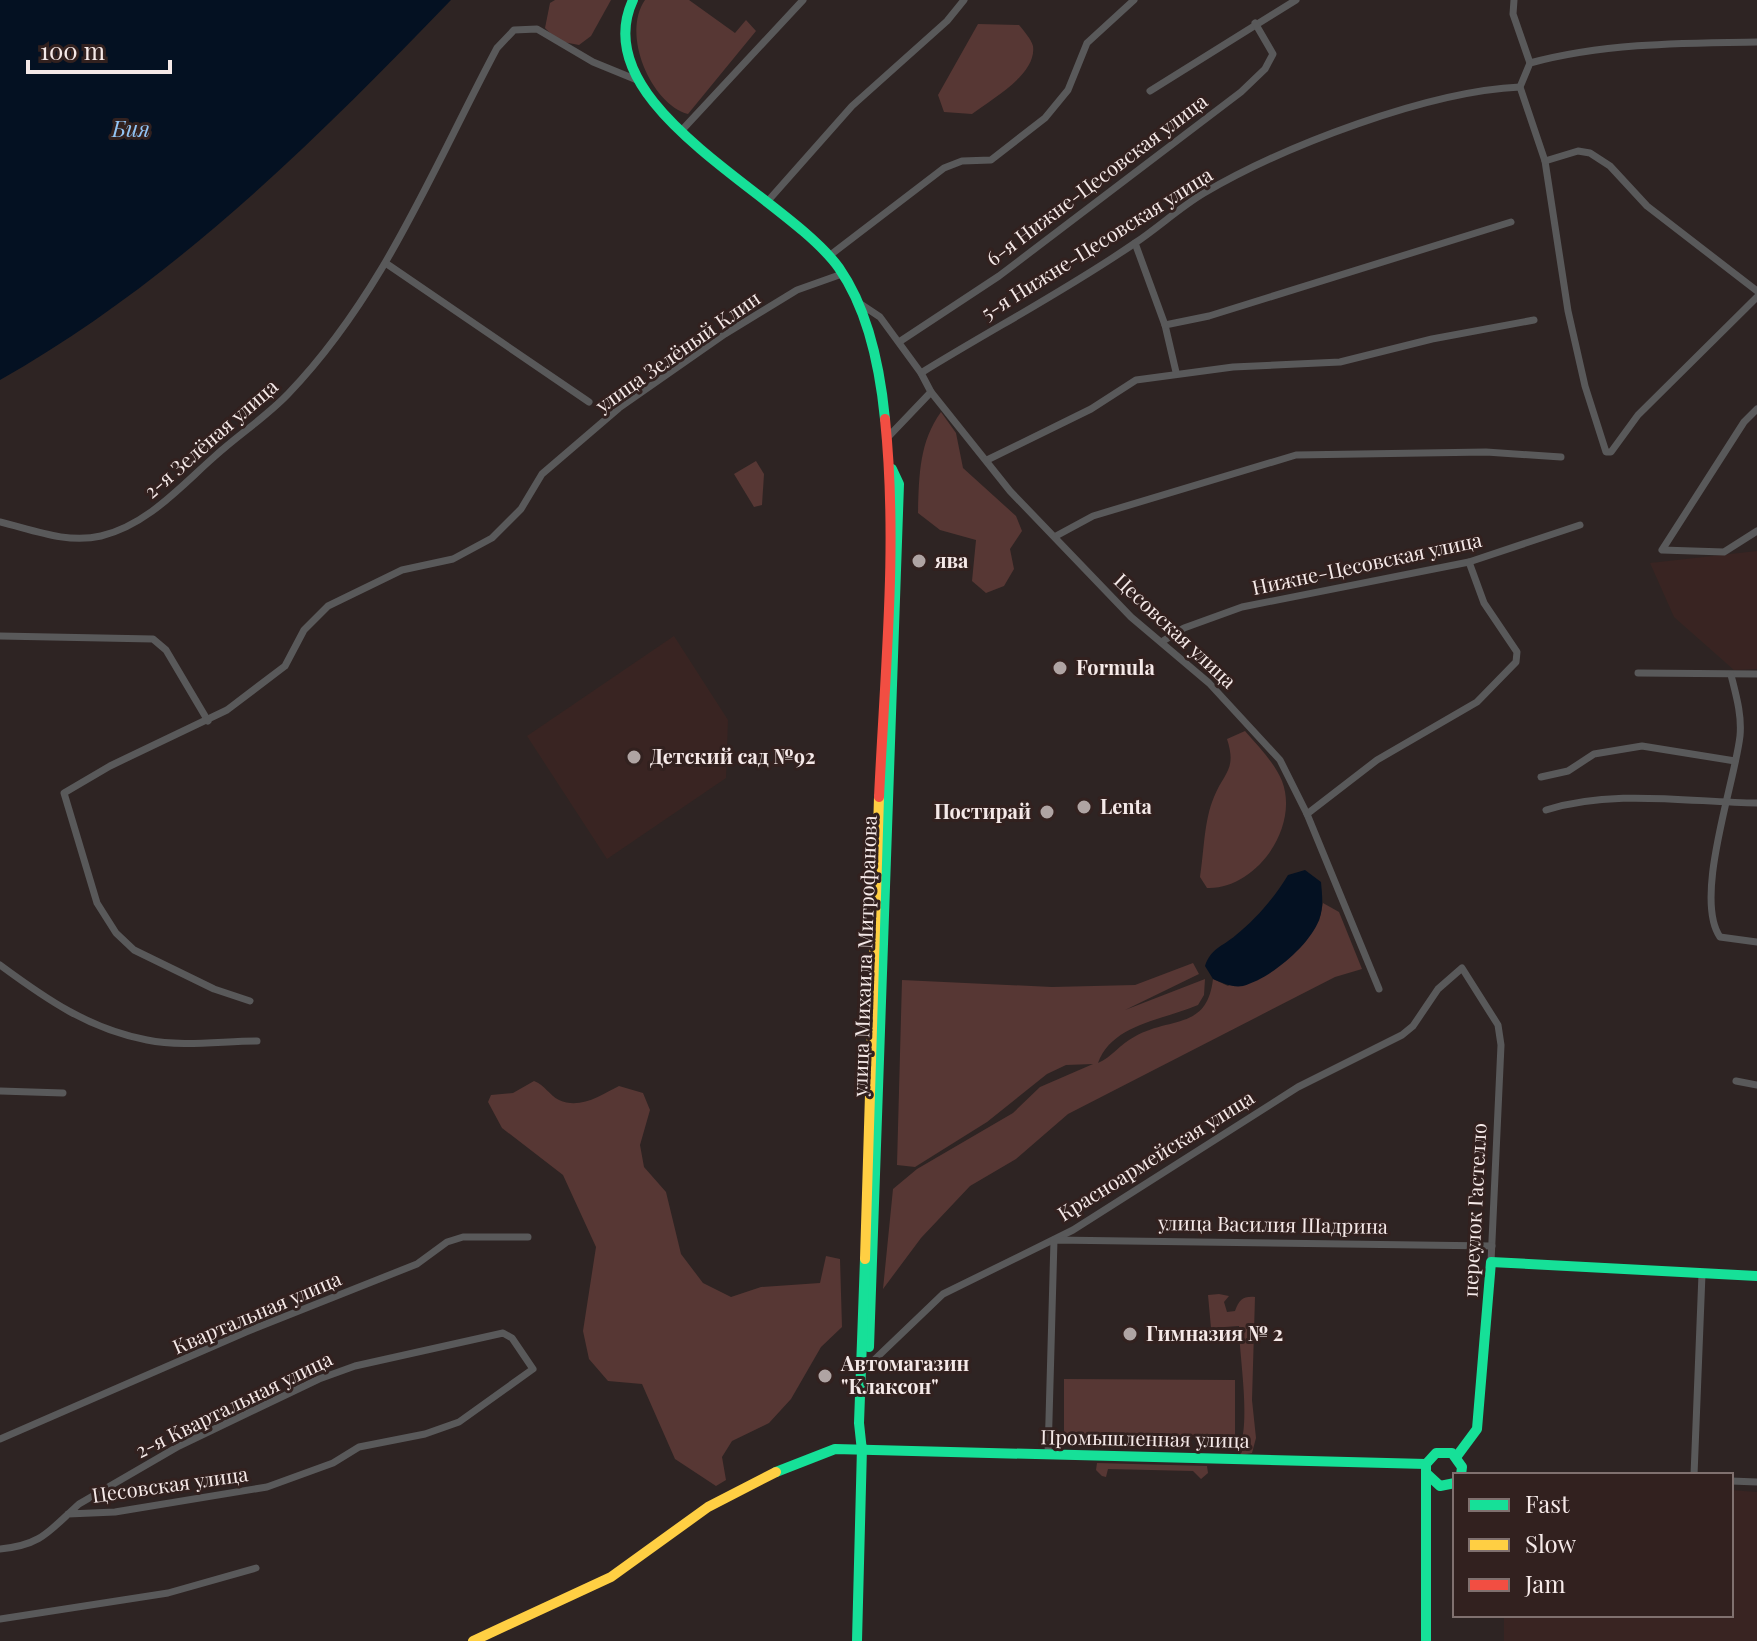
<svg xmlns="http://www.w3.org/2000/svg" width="1757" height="1641" viewBox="0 0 1757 1641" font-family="'Playfair Display',serif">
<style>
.built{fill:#392422}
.green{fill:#573734}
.water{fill:#041122}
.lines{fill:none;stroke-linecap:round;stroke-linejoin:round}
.street{stroke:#59595a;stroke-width:7}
.fast{stroke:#16e098;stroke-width:10}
.slow{stroke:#ffcf43;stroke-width:10}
.jam{stroke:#f24e42;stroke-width:10}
.poi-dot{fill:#afa4a3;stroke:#32211f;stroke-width:3}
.labels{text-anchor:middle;stroke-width:6;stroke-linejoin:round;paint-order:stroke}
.street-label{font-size:20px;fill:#f5e9e8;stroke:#32211f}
.poi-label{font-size:20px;font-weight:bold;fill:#f5e9e8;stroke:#32211f;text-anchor:start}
.water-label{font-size:22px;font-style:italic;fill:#92c4f5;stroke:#32211f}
</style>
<rect width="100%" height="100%" fill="#2e2423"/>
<g class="built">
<polygon points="1757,551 1757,669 1734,670 1674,617 1650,563"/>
<polygon points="674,636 728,720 726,778 607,859 527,736"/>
<polygon points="1731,1490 1757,1492 1757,1641 1504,1641 1504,1615 1731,1615"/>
</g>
<g class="green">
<polygon points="555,0 611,0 591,36 579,45 558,41 545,28 550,3"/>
<path d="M645 0H689L735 33 746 20 756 31 688 114C651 104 621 34 645 0Z"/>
<path d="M978 24 1019 25C1024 31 1031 39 1033 46 1037 75 991 99 972 114L944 112 938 95Z"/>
<path d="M941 412 956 433 963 468 1016 516 1022 531 1010 549 1014 569 1004 586 986 593 972 581 976 540 940 530 918 513C919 477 919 442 941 412Z"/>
<polygon points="756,461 764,474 762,505 754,507 734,474"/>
<path d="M1245 731C1258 746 1274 762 1282 781 1300 828 1255 890 1207 888L1200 877C1204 852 1204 820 1214 797 1224 772 1237 770 1227 739Z"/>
<path d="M1323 903 1339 912 1362 969 1335 977 1068 1114 1016 1159 970 1186 921 1238 883 1289 893 1189 917 1169 1013 1113 1040 1087 1093 1064 1066 1065 1047 1074 987 1122 915 1167 897 1165 902 980 1052 987 1135 985 1193 963 1199 974 1125 1010 1205 979 1204 995 1198 1005C1163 1020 1112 1024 1098 1063 1112 1057 1120 1044 1134 1037 1170 1016 1207 1031 1213 979L1228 986 1319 921Z"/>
<path d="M534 1081C545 1085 549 1095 559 1100 580 1110 601 1095 619 1086L643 1093 650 1110 640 1145 644 1167 666 1192 681 1254 703 1283 731 1297 761 1287 820 1283 826 1256 840 1259 842 1327 821 1347 791 1399 769 1423 732 1441 722 1457 726 1480 716 1486 675 1459 642 1384 608 1381 589 1359 583 1331 596 1247 563 1175 502 1128 488 1102 491 1095 513 1093Z"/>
<path d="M1219 1294 1229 1296 1224 1302 1227 1312 1235 1311C1239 1300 1243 1296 1255 1297L1252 1400 1256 1438 1252 1453 1241 1455 1238 1451C1252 1427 1239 1356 1239 1326L1211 1328 1208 1295Z"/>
<polygon points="1064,1379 1235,1380 1235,1436 1064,1435"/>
<polygon points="1097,1463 1207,1466 1208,1473 1201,1479 1193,1471 1108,1469 1106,1477 1102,1476 1096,1470"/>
</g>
<g class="water">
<path d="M0 0H451C314 142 173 282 0 380Z"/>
<path d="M1305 870 1321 882C1322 895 1324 907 1319 920 1309 946 1271 978 1243 986 1233 988 1222 983 1213 979L1205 966C1211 948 1222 947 1236 935 1256 919 1275 897 1288 875Z"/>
</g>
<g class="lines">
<g class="street">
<polyline points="1514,0 1513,14 1530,63"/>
<path d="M1757 42C1681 43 1604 43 1530 63L1520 87 1545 161 1568 311 1585 386 1606 452H1611L1638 415 1757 297"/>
<polyline points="1150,91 1296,0"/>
<polyline points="683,129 803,0"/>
<polyline points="1545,161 1578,151 1590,153 1610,166 1647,206 1757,291"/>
<polyline points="767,202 852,106 947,21 964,0"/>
<polyline points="1135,243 1165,325 1176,372"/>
<polyline points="829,256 944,168 962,161 991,160 1045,118 1068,90 1087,43 1134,0"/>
<polyline points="387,264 589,402"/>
<polyline points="856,301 880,317 921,373 931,392 1010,491 1131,617 1209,683 1280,760 1307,814 1379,989"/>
<polyline points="1165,325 1209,316 1511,222"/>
<polyline points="899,342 999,276 1241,92 1265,69 1273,54 1255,23"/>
<path d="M921 373C992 329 1067 290 1135 243 1159 227 1179 208 1204 193 1284 146 1428 91 1520 87"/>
<polyline points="1757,409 1744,422 1662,550 1724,552 1757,531"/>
<polyline points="889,436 931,392"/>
<polyline points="987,460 1091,409 1136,380 1233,367 1340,362 1432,339 1534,320"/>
<path d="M0 522C33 530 67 544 101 536 147 525 180 487 214 457 238 435 266 417 288 394 384 294 433 168 497 48L514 30 537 29 593 62 637 80"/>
<polyline points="1056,536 1093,516 1296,455 1486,452 1561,457"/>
<polyline points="0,636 153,639 166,650 208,721"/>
<polyline points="1163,641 1184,628 1242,607 1469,562 1580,525"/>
<polyline points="1638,673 1757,674"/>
<path d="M1731 675C1736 695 1742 715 1740 736 1735 782 1693 898 1720 937L1757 942"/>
<polyline points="1541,777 1568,771 1594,754 1642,746 1735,761"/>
<path d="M1546 810C1613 789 1688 802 1757 803"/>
<polyline points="1307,814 1377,760 1477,702 1516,662 1517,652 1484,603 1469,562"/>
<path d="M0 965C46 999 89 1029 147 1040 182 1047 222 1041 257 1041"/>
<polyline points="250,1001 214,989 134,950 116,933 97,903 64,793 110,766 227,710 285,666 304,630 328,606 402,570 453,559 492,538 521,509 542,474 619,408 725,334 797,290 842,274"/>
<polyline points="1736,1081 1757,1085"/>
<polyline points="0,1091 63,1093"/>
<polyline points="861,1364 871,1363 943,1294 1073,1230 1298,1087 1402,1035 1413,1026 1438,989 1462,968 1498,1025 1501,1045 1491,1262"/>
<polyline points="0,1439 246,1332 417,1264 447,1242 463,1237 528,1237"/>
<polyline points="1048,1455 1054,1240 1492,1246"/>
<polyline points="1694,1475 1702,1274"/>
<polyline points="1731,1481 1757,1482"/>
<path d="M0 1549C42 1545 49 1531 79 1504L179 1446 319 1379 355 1366 503 1333 512 1338 533 1369 459 1422 425 1434 359 1447 333 1463 267 1487 115 1512 68 1514"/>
<polyline points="0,1619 168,1593 256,1568"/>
</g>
<g class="fast">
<path d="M633 0C583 107 787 195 839 268 869 311 880 368 885 419"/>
<polyline points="869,1347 899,484 892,469"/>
<polyline points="862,1451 859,1423 865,1259"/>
<polyline points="1457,1456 1477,1429 1491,1262 1757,1276"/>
<polyline points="776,1472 835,1449 1426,1464"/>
<polyline points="1427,1474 1440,1486 1455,1483"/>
<polyline points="857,1641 862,1447"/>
<polyline points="1426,1641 1426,1464 1436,1453 1452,1453 1462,1467 1461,1475"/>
</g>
<g class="slow">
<polyline points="865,1259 879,797"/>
<polyline points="473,1641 611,1577 708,1507 776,1472"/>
</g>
<path class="jam" d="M879 797C885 670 898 545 885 419"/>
</g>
<g class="poi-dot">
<circle cx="919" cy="561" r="8"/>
<circle cx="1060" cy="668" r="8"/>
<circle cx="634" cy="757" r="8"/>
<circle cx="1084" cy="807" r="8"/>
<circle cx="1047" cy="812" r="8"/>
<circle cx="1130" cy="1334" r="8"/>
<circle cx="825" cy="1376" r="8"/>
</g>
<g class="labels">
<g class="street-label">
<text transform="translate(1097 180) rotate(-37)" y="7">6-я Нижне-Цесовская улица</text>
<text transform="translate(1097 244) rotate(-32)" y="7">5-я Нижне-Цесовская улица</text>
<text transform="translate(678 352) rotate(-35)" y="7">улица Зелёный Клин</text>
<text transform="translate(211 439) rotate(-41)" y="7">2-я Зелёная улица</text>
<text transform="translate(1367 564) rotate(-12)" y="7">Нижне-Цесовская улица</text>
<text transform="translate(1175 631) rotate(43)" y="7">Цесовская улица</text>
<text transform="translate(865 956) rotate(-88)" y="7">улица Михаила Митрофанова</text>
<text transform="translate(1156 1156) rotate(-32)" y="7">Красноармейская улица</text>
<text transform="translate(1475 1210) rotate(-87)" y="7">переулок Гастелло</text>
<text transform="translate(1273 1225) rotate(1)" y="7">улица Василия Шадрина</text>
<text transform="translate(257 1313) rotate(-23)" y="7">Квартальная улица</text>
<text transform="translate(234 1405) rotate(-26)" y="7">2-я Квартальная улица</text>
<text transform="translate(1145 1439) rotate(1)" y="7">Промышленная улица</text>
<text transform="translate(170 1485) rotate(-8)" y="7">Цесовская улица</text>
</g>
<g class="poi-label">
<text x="935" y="568">ява</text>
<text x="1076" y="675">Formula</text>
<text x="650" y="764">Детский сад №92</text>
<text x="1100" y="814">Lenta</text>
<text x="1031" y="819" text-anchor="end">Постирай</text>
<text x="1146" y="1341">Гимназия № 2</text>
<text x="841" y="1371">Автомагазин<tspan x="841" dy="23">"Клаксон"</tspan></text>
</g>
<g class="water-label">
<text x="131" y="137">Бия</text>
</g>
</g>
<rect x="1453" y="1473" width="280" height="144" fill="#32211f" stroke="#80716f" stroke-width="2"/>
<rect x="1469" y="1499" width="40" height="12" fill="#16e098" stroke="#80716f" stroke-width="2"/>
<text x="1525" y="1513" font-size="24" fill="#f5e9e8">Fast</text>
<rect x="1469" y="1539" width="40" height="12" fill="#ffcf43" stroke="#80716f" stroke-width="2"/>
<text x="1525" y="1553" font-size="24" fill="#f5e9e8">Slow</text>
<rect x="1469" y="1579" width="40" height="12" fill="#f24e42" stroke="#80716f" stroke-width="2"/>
<text x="1525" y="1593" font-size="24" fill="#f5e9e8">Jam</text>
<path d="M28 60v12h142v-12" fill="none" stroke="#f5e9e8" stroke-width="4"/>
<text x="40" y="60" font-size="24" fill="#f5e9e8" stroke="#32211f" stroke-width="6" paint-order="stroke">100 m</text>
</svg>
